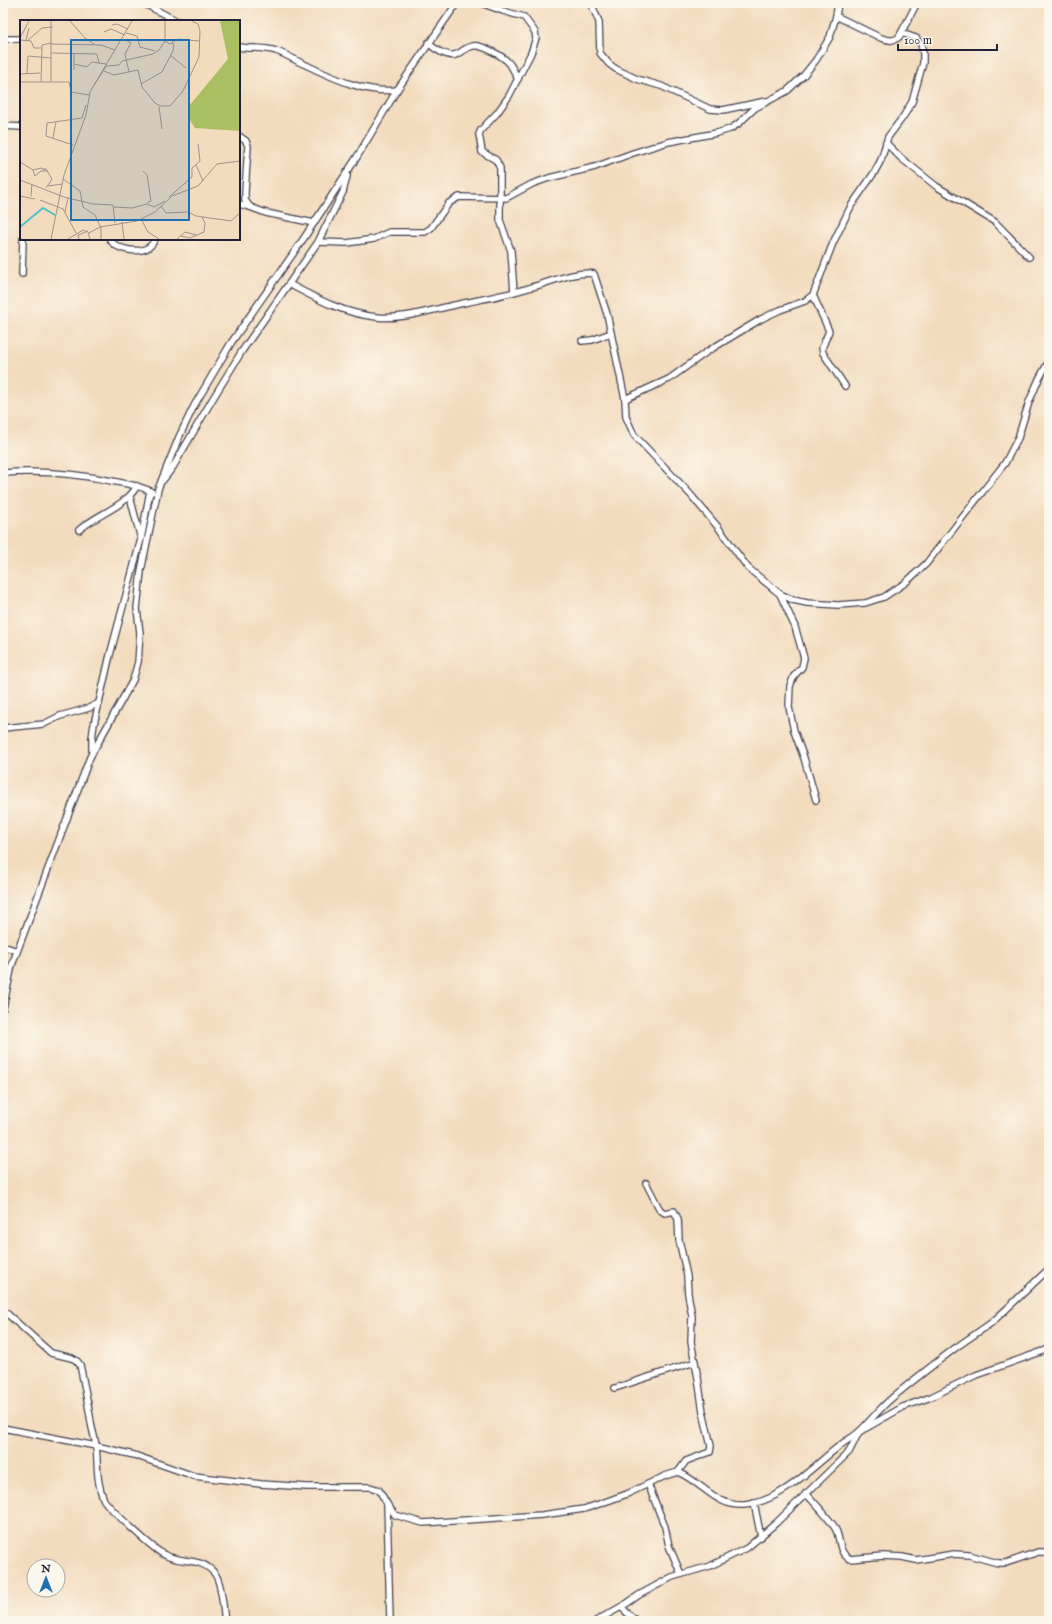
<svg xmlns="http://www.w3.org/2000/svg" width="1052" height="1624" viewBox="0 0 1052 1624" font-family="'IM FELL English',serif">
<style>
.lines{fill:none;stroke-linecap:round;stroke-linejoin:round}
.street-casing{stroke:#413e4f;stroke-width:8}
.street{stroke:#fff;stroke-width:5.5}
.inset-river{fill:none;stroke:#52c0c8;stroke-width:2}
.inset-road{fill:none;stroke:#9f928a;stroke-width:1}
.view{fill:#1f6fb2;fill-opacity:0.15;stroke:#1f6fb2;stroke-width:2}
.inset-edge{fill:none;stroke:#22223b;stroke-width:2}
</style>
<rect width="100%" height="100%" fill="#fbf7ec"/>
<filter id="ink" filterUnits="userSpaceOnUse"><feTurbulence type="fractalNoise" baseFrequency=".025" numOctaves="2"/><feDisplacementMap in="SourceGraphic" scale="8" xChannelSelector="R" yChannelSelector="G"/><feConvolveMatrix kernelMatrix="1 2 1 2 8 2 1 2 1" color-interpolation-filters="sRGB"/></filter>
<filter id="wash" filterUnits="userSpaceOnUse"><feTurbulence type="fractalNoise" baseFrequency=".012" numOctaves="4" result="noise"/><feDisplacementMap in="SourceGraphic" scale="16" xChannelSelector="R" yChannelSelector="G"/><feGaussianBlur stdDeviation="0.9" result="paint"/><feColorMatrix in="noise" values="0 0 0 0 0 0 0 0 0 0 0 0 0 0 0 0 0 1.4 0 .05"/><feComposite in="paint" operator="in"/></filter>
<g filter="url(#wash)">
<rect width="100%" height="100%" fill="#f3dcbe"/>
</g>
<g filter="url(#ink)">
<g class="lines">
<defs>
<g id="street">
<polyline points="143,3 177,21"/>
<polyline points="481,3 503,11 524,17 535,32 536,38 531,53 509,96 497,113 481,130 479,134 482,152 496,160 500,168 500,220 511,251 514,292"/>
<polyline points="591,3 599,22 600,53 609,64 616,69 637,79 661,86 710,109 723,110 766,101"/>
<path d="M836 16 881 38C888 40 893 42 899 37L917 3"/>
<polyline points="3,39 21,39"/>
<path d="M428 43C435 49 450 60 459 53 464 50 467 47 473 46 481 44 503 56 509 63 513 68 515 74 518 79"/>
<path d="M239 47C251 49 264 47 276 51 286 54 296 61 306 65 333 78 367 94 397 90"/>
<polyline points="3,126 21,127"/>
<polyline points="239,136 246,141 248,146 245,192 245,200 250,207 266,213 314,223"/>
<polyline points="886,143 901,158 936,186 995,222 1029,257"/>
<polyline points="239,204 250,207"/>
<path d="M110 239C115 250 139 254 149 247 152 245 154 241 155 239"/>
<polyline points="318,242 347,243 374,239 389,232 425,232 431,228 449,203 459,197 506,198 532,184 549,178 595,167 633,153 668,142 717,133 730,129 738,124 755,108 787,91 804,75 816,60 830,37 836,16 838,3"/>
<polyline points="22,274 23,239"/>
<path d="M289 284C317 299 345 314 377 317 401 320 431 310 455 305 481 299 507 295 532 287 548 283 577 270 594 274L607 314 625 399 626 417 634 435 690 494 718 527 748 568 780 594 793 600 807 603 838 605 865 603 884 597 905 583 926 564 1005 463 1018 438 1029 402 1039 379 1049 361"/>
<polyline points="813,295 829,331 822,348 823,353 845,386"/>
<polyline points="582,341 592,340 611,333"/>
<polyline points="625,399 669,379 708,351 761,319 780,310 805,301 813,295 833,243 851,206 874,173 881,160 888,137 903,117 912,102 923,63 923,53 921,44 916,38 901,33"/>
<path d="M3 473C42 470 79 474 117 482 128 484 142 486 152 492"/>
<polyline points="163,480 173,467 212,400 242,351 318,242 343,192 347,176"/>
<polyline points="130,497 141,539"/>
<path d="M79 530C97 514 125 507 137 486"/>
<polyline points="780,594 795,627 804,658 802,667 794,676 790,686 789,707 794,731 804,758 816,800"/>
<polyline points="3,728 44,724 60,716 89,708 99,703"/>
<polyline points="92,752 92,738 94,724 110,655 141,539 150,491"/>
<polyline points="3,946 17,951"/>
<polyline points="3,1008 12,965 90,757 133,680 138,662 140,633 137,609 141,571 158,489 179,437 194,406 231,343 304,238 357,157 397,90 457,3"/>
<polyline points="646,1183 660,1210 665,1213 674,1211 678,1219 679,1240 687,1276 688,1294 692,1316 691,1342 698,1378 703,1412 711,1446 710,1452 686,1461 678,1472"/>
<path d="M3 1310 51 1353 72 1358 77 1361 80 1365C84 1384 88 1403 91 1422 92 1430 95 1438 96 1446 98 1464 96 1483 104 1500 109 1508 155 1551 165 1555 181 1564 201 1556 215 1574 222 1583 223 1609 225 1621"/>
<polyline points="615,1388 695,1362"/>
<polyline points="3,1428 96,1446 134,1455 194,1476 261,1484 307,1487 370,1487 379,1490 387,1504 390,1621"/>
<polyline points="648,1484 665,1527 669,1546 681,1574"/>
<path d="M806 1493C813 1502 832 1521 836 1530 841 1541 838 1553 850 1559L883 1556 902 1557 916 1560 954 1554 969 1555 998 1563H1006L1038 1552H1049"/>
<polyline points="754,1503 761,1537"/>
<path d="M387 1504 395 1515 423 1523 542 1515 584 1509 599 1504 627 1494 665 1476 678 1472C702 1482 716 1507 744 1505 781 1502 811 1468 838 1447 845 1441 854 1437 860 1431 871 1420 880 1408 892 1398 912 1381 933 1365 954 1349 966 1340 979 1332 991 1323 1011 1306 1029 1287 1049 1269"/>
<polyline points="621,1607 636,1621"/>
<polyline points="596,1621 626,1604 639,1595 672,1577 710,1566 747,1548 776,1523 849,1452 859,1432 903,1407 931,1397 976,1375 1049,1349"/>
</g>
</defs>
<use href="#street" class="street-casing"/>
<use href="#street" class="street"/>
</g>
</g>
<g transform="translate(20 20)">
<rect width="220" height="220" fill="#f3dcbe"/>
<path d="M200 1H220V111L175 108 169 99V86L208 39Z" fill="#aabe62"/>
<path class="inset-river" d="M0 207 23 188 35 195"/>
<path class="inset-road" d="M50 1 65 18 74 24M92 5 97 4 108 9M84 12 91 9 105 15M106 13 117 16 120 27 135 31M0 18 9 1M103 19 111 23 105 34 109 52M0 20 11 21 14 28H21M6 20 9 8M7 21 22 8 33 7M145 21 150 24 158 19 179 21M31 24 81 25 95 30M31 33 77 34 79 43 86 44M150 35 166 48M54 44 67 47 72 42 79 43M87 46 99 45 102 41 133 34 139 30 145 21V1M54 50V34M84 51 94 55 118 50 122 67 135 83 140 86H150L163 71 179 37 180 11 178 4 172 1M0 54 20 53M7 54 8 36 31 38M31 61V1M0 62H49L51 72 69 75M21 62 22 25 31 23M121 64 142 52 153 31 154 25 152 23M74 65 87 45M139 87 142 109M62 98 66 85M33 118 36 102M53 125 26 116 27 103 62 98M0 142 13 150 21 148 28 152M176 145 183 161M23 149H26L32 159 26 168M13 150 15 156 21 151H25M123 151 127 155 131 181 127 183M43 159 60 171 63 187 75 195 81 208V219M0 160 44 177 73 184 93 185 95 203M28 166 42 164M0 176 15 179M11 176 12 164M149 177 172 157V148L180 141 178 124M20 180 43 189 56 213M141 186 146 193 168 192 176 196 211 201 220 193M94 187 112 188 127 184 134 187 145 181M45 192 48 178M121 199 128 212 139 219M102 202 104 219M69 213 80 207 117 201 135 192 152 176 178 166 197 144 220 141M161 216 170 218 184 212 185 203 182 197M31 219 44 155 66 95 70 72 112 1M48 219 63 210 68 212 70 219M59 219 58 215 68 211M157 219 165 212 176 215"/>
<path class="view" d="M51 20H169V200H51Z"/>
<rect width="220" height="220" class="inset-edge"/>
</g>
<rect width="1052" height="1624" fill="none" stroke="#fbf7ec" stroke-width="16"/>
<g transform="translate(46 1578)"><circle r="19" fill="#fbf7ec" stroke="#a4a2a5"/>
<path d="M0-3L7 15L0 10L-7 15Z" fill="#1f6fb2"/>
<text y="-6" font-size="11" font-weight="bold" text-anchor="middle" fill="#22223b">N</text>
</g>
<path d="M898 44v6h99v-6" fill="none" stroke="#22223b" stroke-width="2"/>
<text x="904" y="44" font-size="12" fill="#22223b" stroke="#fbf7ec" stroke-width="3" paint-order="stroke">100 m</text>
</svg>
